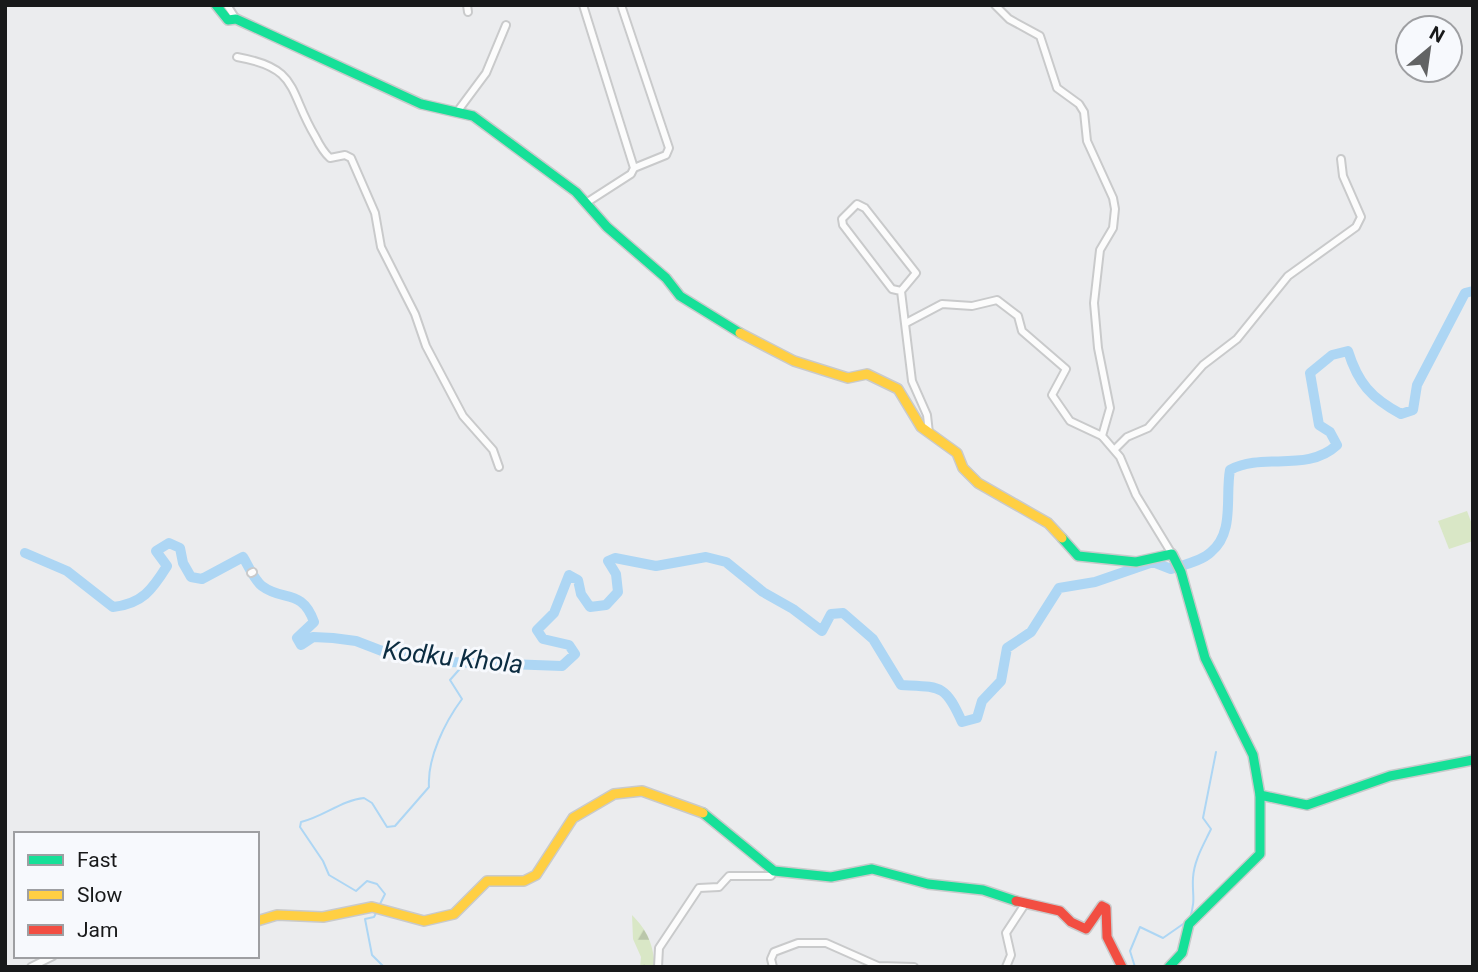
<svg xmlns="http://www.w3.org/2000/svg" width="1478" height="972" viewBox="0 0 1478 972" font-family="Roboto,sans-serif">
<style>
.forest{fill:url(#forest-firs)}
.garden{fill:#d9e7c6}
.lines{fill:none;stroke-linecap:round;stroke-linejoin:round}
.stream{stroke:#add6f4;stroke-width:2}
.river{stroke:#add6f4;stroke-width:10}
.street-casing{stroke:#c9cacb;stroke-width:10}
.fast-casing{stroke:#c9cacb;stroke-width:12}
.slow-casing{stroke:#c9cacb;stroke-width:12}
.jam-casing{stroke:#c9cacb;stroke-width:12}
.street{stroke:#fcfcfc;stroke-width:6}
.fast{stroke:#16e098;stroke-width:9}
.slow{stroke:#ffcf43;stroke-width:9}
.jam{stroke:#f24e42;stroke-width:9}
.labels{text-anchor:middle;stroke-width:6;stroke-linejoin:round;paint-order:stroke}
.water-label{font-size:26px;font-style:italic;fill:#0b2c41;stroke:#f7f9fd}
</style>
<defs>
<pattern id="forest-firs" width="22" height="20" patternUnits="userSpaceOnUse" patternTransform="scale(1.75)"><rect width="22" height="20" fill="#d9e7c6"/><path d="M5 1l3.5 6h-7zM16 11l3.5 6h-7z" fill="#bac6aa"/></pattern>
</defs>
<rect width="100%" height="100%" fill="#ebecee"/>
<path class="forest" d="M632 915C648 931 653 944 655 967H640L641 957 633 939Z"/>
<polygon class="garden" points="1467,511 1473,527 1473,541 1449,549 1438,521"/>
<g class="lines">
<g class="stream">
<path d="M379 906 385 894 377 884 367 881 356 891 329 875 323 861 300 827 301 822C323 817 342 800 364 798L372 803 387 827 395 826 429 787C427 758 445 722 462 699L450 680 465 663"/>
<polyline points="377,911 374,917 365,919 372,955 384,967"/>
<path d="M1190 918C1196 899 1192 895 1193 878 1194 860 1204 844 1211 829L1203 818 1216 752"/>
<polyline points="1135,967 1130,951 1140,927 1163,938 1186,922"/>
</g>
<path class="river" d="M25 553 67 571 113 607C142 604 152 590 167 566L156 551 169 543 180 548 183 563 191 577 202 579 243 557C248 565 254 580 262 586 283 602 302 588 314 622L297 638 301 645 313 637 333 638 356 641 382 651 402 649 417 657 449 662 562 666 575 654 569 645 543 639 537 630 554 613 569 575 578 580 581 594 590 607 606 605 618 592 616 574 608 561 615 558 656 566 706 557 726 562 763 592 793 609 822 631 831 614 843 613 873 639 901 685C941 687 945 684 962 722L977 718 982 701 1001 681 1007 648 1031 632 1059 588 1095 582 1153 562 1171 569C1183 565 1202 561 1211 552 1235 532 1225 497 1230 470 1263 452 1307 473 1337 445L1330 432 1319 425 1310 373 1332 355 1348 351C1358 383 1371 398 1401 414L1413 410 1417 385 1465 293 1473 291"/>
<defs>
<g id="street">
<polyline points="227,5 236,19"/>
<polyline points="467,5 468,12"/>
<polyline points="583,5 634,168 631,174 586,203"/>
<polyline points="621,5 669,148 666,155 634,168"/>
<polyline points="995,5 1009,19 1040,36 1057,88 1079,104 1084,112 1087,141 1113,198 1115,209 1113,228 1100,250 1094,303 1098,348 1110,408 1102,436 1120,457 1136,495 1172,554"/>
<path d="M237 57C300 68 288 91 315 136 319 144 323 152 330 158L345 155 351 158 375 213 381 247 415 314 426 346 463 416 493 450 499 467"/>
<polyline points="457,112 486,73 506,25"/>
<polyline points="901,291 892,289 843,225 842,219 857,204 865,208 916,273 901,291 912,381 927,415 929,433"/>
<polyline points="906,323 942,304 972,306 997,300 1018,316 1022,331 1066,369 1052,395 1070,421 1102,436"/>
<polyline points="1115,449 1127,437 1148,428 1203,365 1237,339 1288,276 1356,227 1361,217 1343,176 1341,159"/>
<polyline points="251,573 253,572"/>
<polyline points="31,967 53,956"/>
<polyline points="658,967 659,948 699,888 719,887 729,876 771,876 774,871"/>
<polyline points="773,967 771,959 774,952 798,943 826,943 878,966 914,967"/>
<polyline points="1006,967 1011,955 1006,933 1025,904"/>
</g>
<g id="fast">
<polyline points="216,5 228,20 236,19 421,104 473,116 576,192 607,227 666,278 680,296 740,333"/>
<polyline points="1062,538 1078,556 1136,562 1172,554 1181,572 1205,658 1253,755 1260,795"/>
<polyline points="703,813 774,871 831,877 872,869 928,884 983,890 1016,901"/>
<polyline points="1169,967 1182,953 1189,924 1260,854 1260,795 1307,805 1390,776 1473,760"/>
</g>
<g id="slow">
<polyline points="740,333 794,361 848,378 867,374 898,389 921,427 957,453 963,468 978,483 1048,523 1062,538"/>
<polyline points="257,921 277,915 323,917 372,907 424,921 454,914 487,881 524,881 536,875 573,818 614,794 642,791 703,813"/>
</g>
<polyline id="jam" points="1016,901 1060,911 1071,922 1086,929 1102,906 1106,908 1107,937 1122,967"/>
</defs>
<use href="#street" class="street-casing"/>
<use href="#fast" class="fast-casing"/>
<use href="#slow" class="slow-casing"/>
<use href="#jam" class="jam-casing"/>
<use href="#street" class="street"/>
<use href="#fast" class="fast"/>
<use href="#slow" class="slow"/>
<use href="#jam" class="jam"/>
</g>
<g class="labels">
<g class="water-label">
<text transform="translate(453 657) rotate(6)" y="9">Kodku Khola</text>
</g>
</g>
<rect width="1478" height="972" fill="none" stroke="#18191a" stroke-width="14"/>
<rect x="14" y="832" width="245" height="126" fill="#f7f9fd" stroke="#9e9fa2" stroke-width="2"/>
<rect x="28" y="855" width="35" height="10" fill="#16e098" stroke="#9e9fa2" stroke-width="2"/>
<text x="77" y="867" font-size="21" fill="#18191a">Fast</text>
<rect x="28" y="890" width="35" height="10" fill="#ffcf43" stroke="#9e9fa2" stroke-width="2"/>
<text x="77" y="902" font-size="21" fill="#18191a">Slow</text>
<rect x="28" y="925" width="35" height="10" fill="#f24e42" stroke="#9e9fa2" stroke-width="2"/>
<text x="77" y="937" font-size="21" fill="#18191a">Jam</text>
<g transform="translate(1429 49) rotate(29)"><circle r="33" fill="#f7f9fd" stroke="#9e9fa2" stroke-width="2"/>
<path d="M0-5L12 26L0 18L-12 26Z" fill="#626364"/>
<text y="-10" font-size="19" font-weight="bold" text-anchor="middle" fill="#18191a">N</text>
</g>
</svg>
